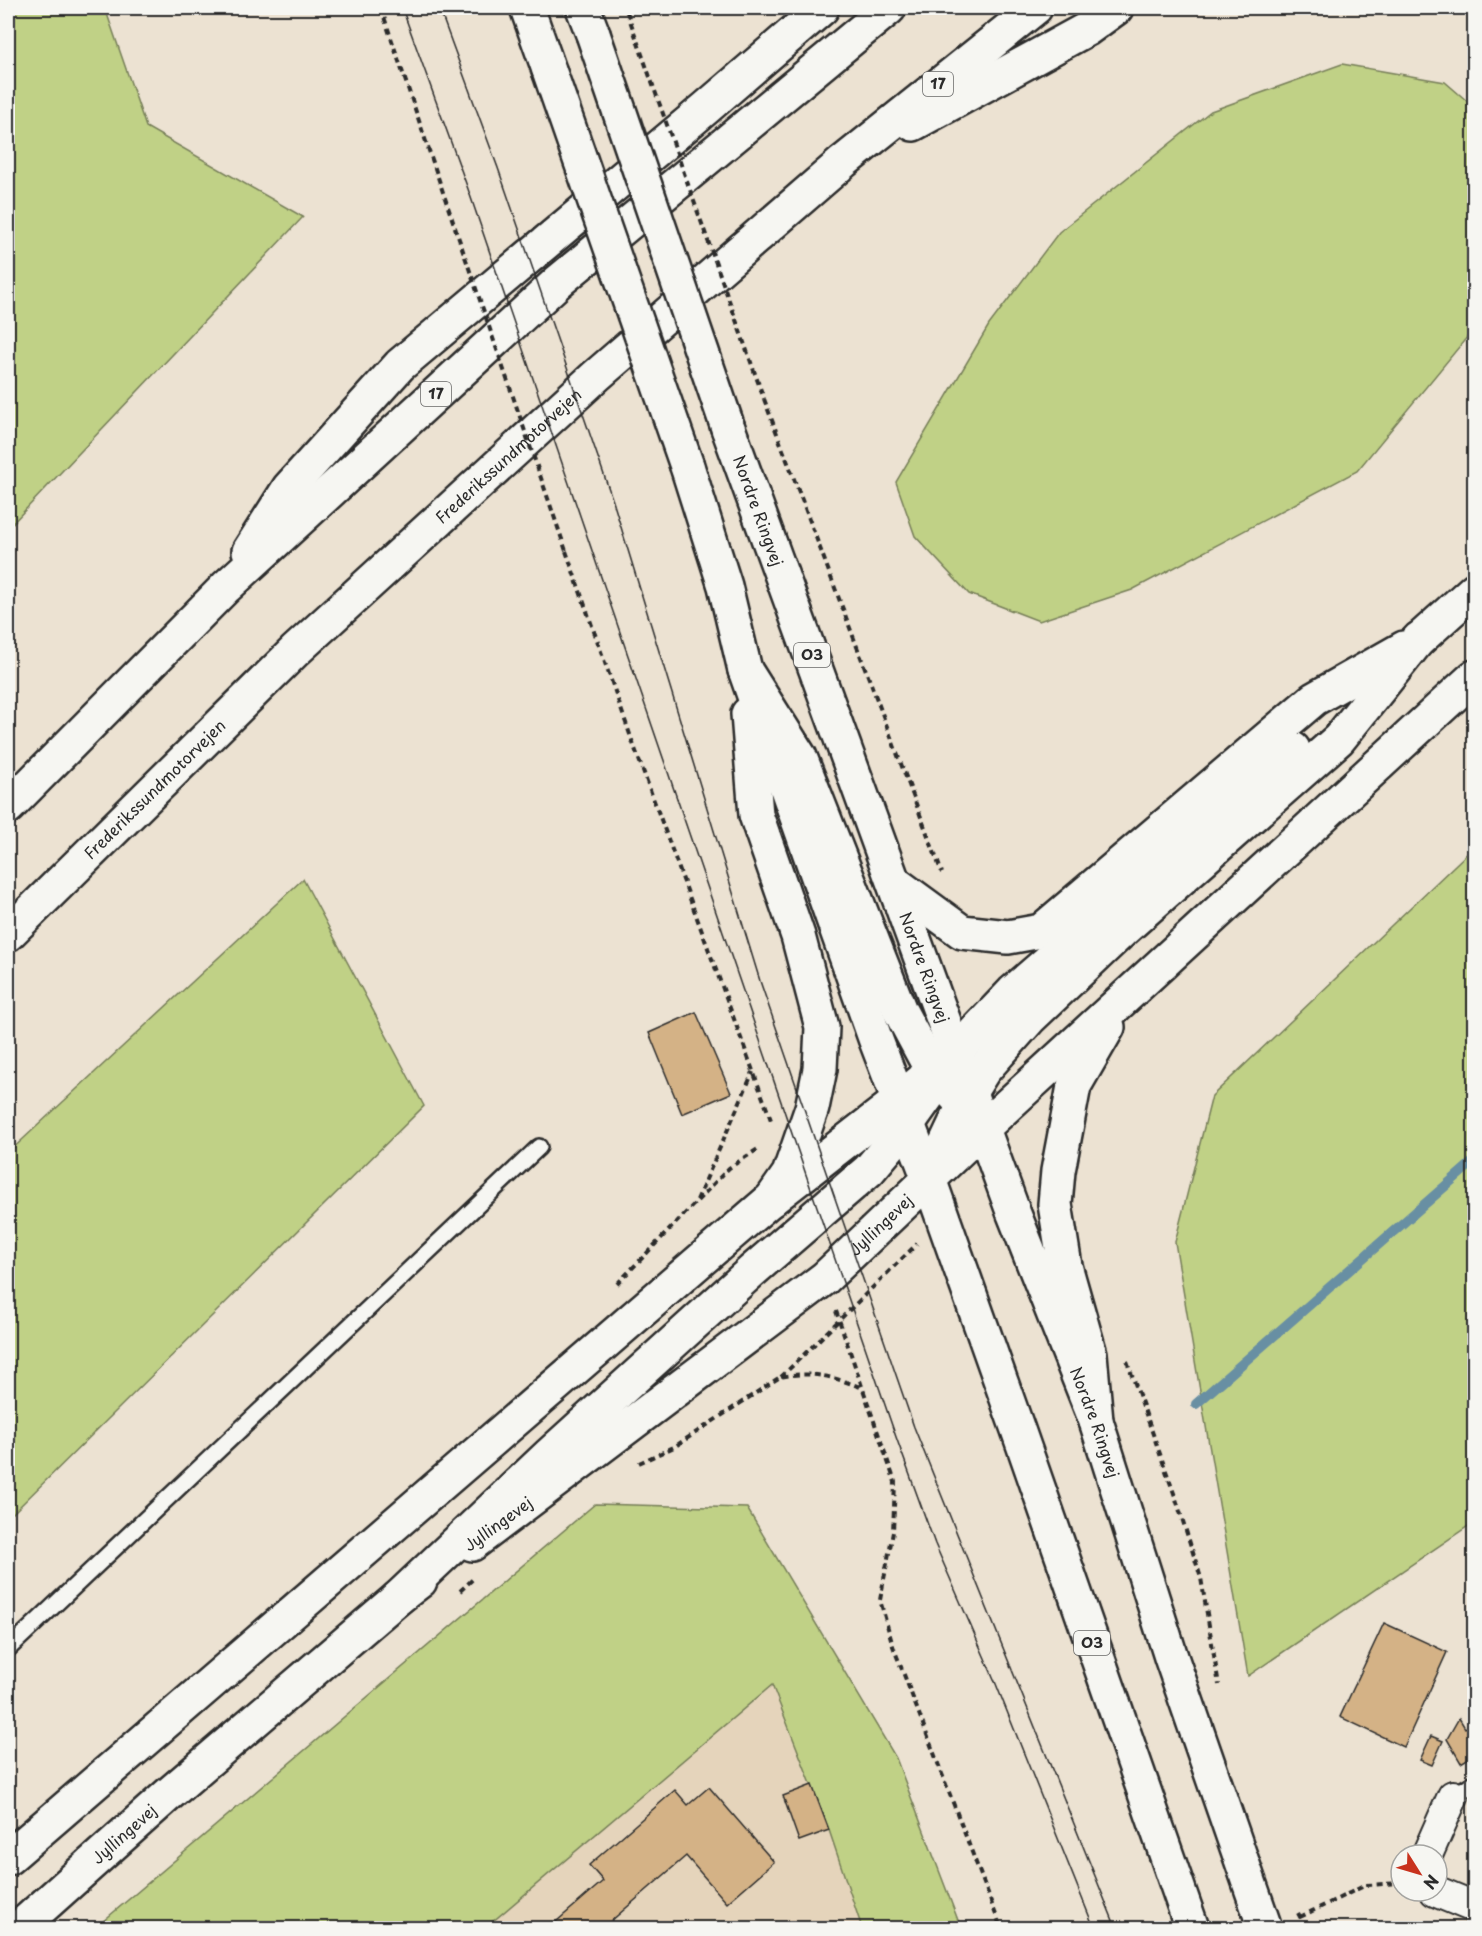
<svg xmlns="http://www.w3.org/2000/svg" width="1482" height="1936" viewBox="0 0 1482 1936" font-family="'Playpen Sans',sans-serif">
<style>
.built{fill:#e5d4bb}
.green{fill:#c0d186;stroke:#767e58;stroke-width:1.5}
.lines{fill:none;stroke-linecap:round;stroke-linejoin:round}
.stream{stroke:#688fa3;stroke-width:10}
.building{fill:#d4b286;stroke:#2b2b2b;stroke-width:1.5}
.lane-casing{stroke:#2b2b2b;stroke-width:20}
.street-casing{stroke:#2b2b2b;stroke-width:34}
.secondary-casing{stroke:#2b2b2b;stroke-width:38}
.primary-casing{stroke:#2b2b2b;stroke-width:38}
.highway-casing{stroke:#2b2b2b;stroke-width:38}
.path{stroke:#2b2b2b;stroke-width:4;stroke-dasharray:6 4.5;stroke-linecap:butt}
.lane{stroke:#f6f6f2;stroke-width:15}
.street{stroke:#f6f6f2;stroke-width:30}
.secondary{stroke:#f6f6f2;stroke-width:33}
.primary{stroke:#f6f6f2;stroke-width:33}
.highway{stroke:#f6f6f2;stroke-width:33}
.tram{stroke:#2b2b2b;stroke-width:1.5}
.primary-bridge-casing{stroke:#2b2b2b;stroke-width:38;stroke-linecap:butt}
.path-bridge{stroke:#2b2b2b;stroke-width:4;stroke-dasharray:6 4.5;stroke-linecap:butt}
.primary-bridge{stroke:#f6f6f2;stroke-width:33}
.labels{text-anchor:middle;stroke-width:6;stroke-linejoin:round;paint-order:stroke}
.shield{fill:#f6f6f2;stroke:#686867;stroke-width:1.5}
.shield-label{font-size:15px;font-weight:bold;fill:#2b2b2b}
.street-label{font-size:16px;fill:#2b2b2b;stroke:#f6f6f2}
</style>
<rect width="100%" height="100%" fill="#ece2d2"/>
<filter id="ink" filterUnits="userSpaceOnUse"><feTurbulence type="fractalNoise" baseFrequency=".0167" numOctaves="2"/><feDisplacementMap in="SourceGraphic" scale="12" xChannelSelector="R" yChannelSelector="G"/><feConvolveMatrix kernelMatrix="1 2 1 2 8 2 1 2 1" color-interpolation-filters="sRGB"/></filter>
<g filter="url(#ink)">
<polygon class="built" points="772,1685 828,1827 862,1928 485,1928"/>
<g class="green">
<polygon points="8,8 105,8 146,127 303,217 8,528"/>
<polygon points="1342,64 1445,82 1474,107 1474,325 1473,330 1357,471 1132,590 1039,621 969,594 915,536 896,482 989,325 1059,232 1211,111"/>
<polygon points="1474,847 1474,1522 1248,1676 1175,1242 1212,1096"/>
<polygon points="303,879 424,1106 8,1518 8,1153"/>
<polygon points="595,1504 747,1508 896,1758 961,1928 862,1928 828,1827 772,1685 485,1928 95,1928"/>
</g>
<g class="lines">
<polyline class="stream" points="1196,1404 1474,1161"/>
</g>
<g class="building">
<polygon points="696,1012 731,1093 682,1114 649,1033"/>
<polygon points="1384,1623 1447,1652 1404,1747 1340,1717"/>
<polygon points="1459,1718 1465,1728 1474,1722 1474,1755 1461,1763 1447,1739"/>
<polygon points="1431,1736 1443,1741 1432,1765 1420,1760"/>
<polygon points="812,1785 829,1830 799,1841 783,1796"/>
<polygon points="709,1787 774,1862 727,1903 686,1856 603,1928 549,1928 603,1881 589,1865 675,1790 688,1805"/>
</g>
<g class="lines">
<defs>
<g id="lane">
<polyline points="8,1649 539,1147"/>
<polyline points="1453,1796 1474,1783"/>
</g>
<g id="street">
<polyline points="1427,1855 1453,1796"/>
<polyline points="1435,1891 1474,1907"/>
</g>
<g id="secondary">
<path id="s1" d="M472 1544 825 1278 984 1127"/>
<polyline points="8,1858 768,1202 898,1101 947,1059"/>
<path id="s2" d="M19 1928 169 1794 398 1598 420 1581"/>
</g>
<g id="primary">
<polyline points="527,8 549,70"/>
<polyline points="583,8 593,34"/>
<path id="s3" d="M728 428 1014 1214 1096 1421 1171 1657 1265 1928"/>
<polyline points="687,466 725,586 745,670 875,1038 929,1179 1017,1427 1192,1928"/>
<polyline points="748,714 756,815 798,936 822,1027 820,1069 812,1108 789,1174 771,1200"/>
<polyline points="398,1598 549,1455 752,1271 869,1170 907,1125 939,1080 953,1056"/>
</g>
<g id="highway">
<polyline points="913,124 1087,29 1116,8"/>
<polyline points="249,551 289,488 400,365 706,108 822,8"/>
<polyline points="1402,655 1474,590"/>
<polyline points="745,670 800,757 900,1011 932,1071 984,1127 1474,677"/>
<polyline points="8,807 226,587 559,281 889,8"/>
<polyline points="895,883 962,932 1008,937 1041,931 1314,699 1404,648"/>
<path id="s4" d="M8 934 295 651 596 376 843 162 1035 8"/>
<polyline points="956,1052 1013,992 1293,749"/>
<polyline points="929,1179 970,1092 983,1071 1030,1018 1122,931 1339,739 1419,639"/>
<polyline points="1096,1421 1090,1354 1065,1266 1055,1204 1058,1171 1074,1086 1108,1027"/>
</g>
</defs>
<use href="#lane" class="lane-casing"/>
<use href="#street" class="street-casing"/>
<use href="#secondary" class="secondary-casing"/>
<use href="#primary" class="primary-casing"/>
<use href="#highway" class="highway-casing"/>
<g class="path">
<polyline points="381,8 448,207"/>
<polyline points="625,8 627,12"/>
<polyline points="764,399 942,873"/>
<polyline points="566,551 634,746 771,1120"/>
<polyline points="697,1200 753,1072"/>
<polyline points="617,1284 729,1168 761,1147"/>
<polyline points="836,1311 895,1482 893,1532 880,1600 893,1646 1001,1928"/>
<polyline points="1127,1361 1176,1499 1201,1578 1219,1685"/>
<polyline points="781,1377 917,1244"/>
<path d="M639 1463 674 1447 780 1377C812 1371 831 1376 860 1387"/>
<polyline points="460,1591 474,1578"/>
<polyline points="1298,1913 1306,1928"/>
<polyline points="1300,1917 1366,1885 1401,1883"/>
</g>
<use href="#lane" class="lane"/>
<use href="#street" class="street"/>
<use href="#secondary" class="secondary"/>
<use href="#primary" class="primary"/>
<use href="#highway" class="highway"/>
<g class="tram">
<polyline points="402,8 468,189 896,1437 935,1544 994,1679 1094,1928"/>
<polyline points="439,8 498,168 613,501 760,981 914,1427 1116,1928"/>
</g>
<defs>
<g id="primary-bridge">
<polyline points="593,34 728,428"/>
<polyline points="549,70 687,466"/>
</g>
</defs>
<use href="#primary-bridge" class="primary-bridge-casing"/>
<g class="path-bridge">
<polyline points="627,12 764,399"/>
<polyline points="448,207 566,551"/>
</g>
<use href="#primary-bridge" class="primary-bridge"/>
</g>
</g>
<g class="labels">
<g class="shield">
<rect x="923" y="72" width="30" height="24" rx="4.5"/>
<rect x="421" y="382" width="30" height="24" rx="4.5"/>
<rect x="794" y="643" width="36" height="24" rx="4.5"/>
<rect x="1074" y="1631" width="36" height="24" rx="4.5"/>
</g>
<g class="shield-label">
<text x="938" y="89">17</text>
<text x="436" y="399">17</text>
<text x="812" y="660">O3</text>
<text x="1092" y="1648">O3</text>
</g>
<g class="street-label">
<text dy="6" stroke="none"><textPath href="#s4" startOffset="692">Frederikssundmotorvejen</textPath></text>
<text dy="6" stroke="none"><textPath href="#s3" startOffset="88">Nordre Ringvej</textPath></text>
<text dy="6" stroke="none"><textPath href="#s4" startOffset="206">Frederikssundmotorvejen</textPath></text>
<text dy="6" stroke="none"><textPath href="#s3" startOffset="574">Nordre Ringvej</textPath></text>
<text dy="6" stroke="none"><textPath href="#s1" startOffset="519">Jyllingevej</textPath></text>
<text dy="6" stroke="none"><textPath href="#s3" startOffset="1060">Nordre Ringvej</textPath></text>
<text transform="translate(498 1524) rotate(-36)" y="6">Jyllingevej</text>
<text dy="6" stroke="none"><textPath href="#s2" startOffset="141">Jyllingevej</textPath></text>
</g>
</g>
<rect width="1482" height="1936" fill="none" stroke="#f6f6f2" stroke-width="30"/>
<rect x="15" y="15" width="1452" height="1906" fill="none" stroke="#2b2b2b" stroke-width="2" filter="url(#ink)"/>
<g transform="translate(1419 1873) rotate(127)"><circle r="28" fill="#f6f6f2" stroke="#a5a5a2" stroke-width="1.5"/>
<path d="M0-4.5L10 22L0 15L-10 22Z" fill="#c8321e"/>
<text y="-9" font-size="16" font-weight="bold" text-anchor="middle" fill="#2b2b2b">N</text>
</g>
</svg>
